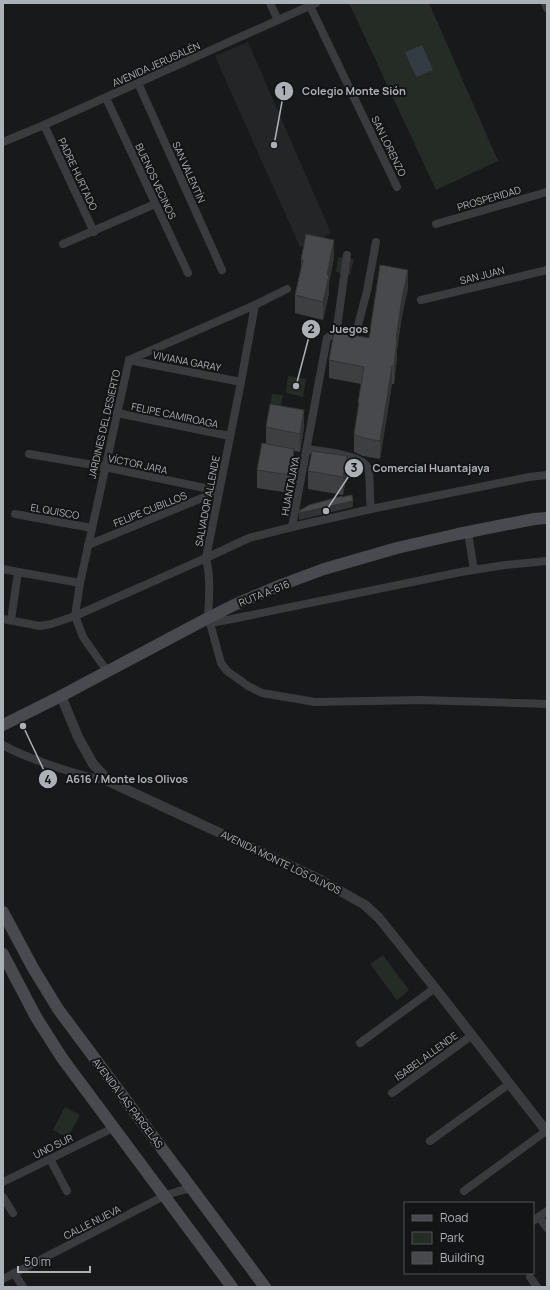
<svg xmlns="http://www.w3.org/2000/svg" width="550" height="1290" viewBox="0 0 550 1290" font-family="Manrope,sans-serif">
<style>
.built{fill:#242527}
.green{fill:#252c25}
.water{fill:#333c42}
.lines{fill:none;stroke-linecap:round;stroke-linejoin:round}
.minor{stroke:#3a3b3f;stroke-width:8}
.tertiary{stroke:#3a3b3f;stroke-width:10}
.secondary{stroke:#484a4f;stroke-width:12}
.wall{fill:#3d3f41}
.shaded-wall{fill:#323335}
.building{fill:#47494c;stroke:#323335}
.labels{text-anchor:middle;stroke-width:4;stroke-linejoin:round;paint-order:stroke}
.street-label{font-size:10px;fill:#acb1b8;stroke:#131415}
.leader{fill:none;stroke:#acb1b8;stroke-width:1.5}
.callout-dot{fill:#acb1b8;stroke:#131415;stroke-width:1.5}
.mark-label{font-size:12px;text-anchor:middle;font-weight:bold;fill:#111}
.callout-label{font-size:11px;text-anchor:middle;font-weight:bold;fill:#acb1b8;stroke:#131415;stroke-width:4;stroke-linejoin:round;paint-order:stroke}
</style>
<rect width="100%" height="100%" fill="#18191a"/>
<polygon class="built" points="248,42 331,233 300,247 215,56"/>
<g class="green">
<polygon points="349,3 429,3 498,161 436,190"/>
<polygon points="338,257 354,259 350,275 336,272"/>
<polygon points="288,376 306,379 303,397 286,393"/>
<polygon points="272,394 283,395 279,417 268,417"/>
<polygon points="383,955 409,990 397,1000 370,964"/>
<polygon points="65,1107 80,1115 67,1138 53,1130"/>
</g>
<polygon class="water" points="422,45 433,70 416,77 405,52"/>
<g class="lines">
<g class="minor">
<polyline points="270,3 278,20"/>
<polyline points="545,3 547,8"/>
<polyline points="310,6 397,187"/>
<polyline points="138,83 222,270"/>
<polyline points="106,98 188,273"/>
<polyline points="44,125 94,232"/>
<polyline points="3,142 44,125 316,3"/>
<polyline points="436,224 547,192"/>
<polyline points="63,244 155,204"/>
<polyline points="421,300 547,270"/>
<polyline points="336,335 347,255"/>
<polyline points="129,360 241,382"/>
<polyline points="117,413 230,436"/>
<path d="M307 449C321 451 363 455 368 468 371 480 369 497 371 509"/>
<polyline points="29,454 105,467 219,491"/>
<path d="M547 475 529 477 371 509 292 527 249 538 206 558C211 578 209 597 208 618L210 623 232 619 461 572 505 565 547 561"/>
<polyline points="15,514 92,528"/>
<path d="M292 527 327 338C335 331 348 336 357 329L367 291 376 242"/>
<polyline points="468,532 474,570"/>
<polyline points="88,545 219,491"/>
<polyline points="3,569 18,572 80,583"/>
<polyline points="3,619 40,626 51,624 75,616 206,558 241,382 255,305"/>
<polyline points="11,620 18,572"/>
<polyline points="210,623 221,663 227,671 237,678 248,686 262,693 315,702 420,700 547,704"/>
<polyline points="107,671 83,637 75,616 80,583 129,360 255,305 287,289"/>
<path d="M3 745C13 751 23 755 34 759 59 769 84 776 110 782"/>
<polyline points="360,1043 435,988"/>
<polyline points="392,1093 471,1036"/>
<polyline points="430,1141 509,1084"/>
<polyline points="50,1159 67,1191"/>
<polyline points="3,1182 113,1128"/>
<polyline points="464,1191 546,1131"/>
<polyline points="3,1197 13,1213"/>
<polyline points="539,1217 547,1228"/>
<polyline points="533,1221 547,1211"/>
<polyline points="14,1273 23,1287"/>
<polyline points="530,1277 537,1287"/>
<polyline points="3,1279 164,1196 179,1191 192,1188"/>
</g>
<polyline class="tertiary" points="61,696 78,737 93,764 110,782 319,879 365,905 379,918 435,988 547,1132"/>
<g class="secondary">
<polyline points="3,725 61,696 208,618 234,605 281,585 324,569 397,548 458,534 534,519 547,518"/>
<polyline points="3,912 33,968 58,1009 265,1287"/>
<polyline points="3,954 36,1017 62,1058 232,1287"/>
</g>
</g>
<g class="wall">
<polygon points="334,258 329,282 329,293 323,320 295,313 295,295 301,268 301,260"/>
<polygon points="408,288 402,316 397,349 397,357 394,384 392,384 380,459 363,456 354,452 354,434 358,413 358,403 361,384 329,378 329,360 369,338"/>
<polygon points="266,427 304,428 300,452 294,451 294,467 290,493 257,488 257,470 266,444"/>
<polygon points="308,471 347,474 343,495 308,489"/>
</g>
<g class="shaded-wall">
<polygon points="334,240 334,258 329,282 329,293 323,320 323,302 327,275"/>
<polygon points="408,270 408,288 402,316 397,349 397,357 394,384 394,366 396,339 402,298"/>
<polygon points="392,366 392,384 380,459 380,441"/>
<polygon points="304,410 304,428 300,452 300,434"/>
<polygon points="294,449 294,467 290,493 290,475"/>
<polygon points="347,456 347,474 343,495 343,477"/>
<polygon points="353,501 353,507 299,520 299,513"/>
</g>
<g class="building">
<polygon points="306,234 334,240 327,275 329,275 323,302 295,295 303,260 301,260"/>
<polygon points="380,265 408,270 402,298 396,339 397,339 394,366 392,366 380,441 363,438 354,434 359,403 358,403 364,367 329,360 334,332 369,338"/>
<polygon points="270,404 304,410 300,434 266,427"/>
<polygon points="262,443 294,449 290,475 257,470"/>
<polygon points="312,451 347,456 343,477 308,471"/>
<polygon points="352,495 353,501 299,513 299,511 309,505 342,496 342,497"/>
</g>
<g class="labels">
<g class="street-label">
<text transform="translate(156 64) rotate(-24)" y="4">AVENIDA JERUSALÉN</text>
<text transform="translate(389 146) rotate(64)" y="4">SAN LORENZO</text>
<text transform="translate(189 172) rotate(66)" y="4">SAN VALENTÍN</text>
<text transform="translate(78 174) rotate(65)" y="4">PADRE HURTADO</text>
<text transform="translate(156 181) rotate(65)" y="4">BUENOS VECINOS</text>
<text transform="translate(489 198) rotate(-16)" y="4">PROSPERIDAD</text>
<text transform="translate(482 275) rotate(-14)" y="4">SAN JUAN</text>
<text transform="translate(187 361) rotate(11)" y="4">VIVIANA GARAY</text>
<text transform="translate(175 415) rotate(12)" y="4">FELIPE CAMIROAGA</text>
<text transform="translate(104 424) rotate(-77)" y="4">JARDINES DEL DESIERTO</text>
<text transform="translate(138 464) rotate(12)" y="4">VÍCTOR JARA</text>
<text transform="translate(290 486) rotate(-79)" y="4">HUANTAJAYA</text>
<text transform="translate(207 501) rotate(-79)" y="4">SALVADOR ALLENDE</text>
<text transform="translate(150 509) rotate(-22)" y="4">FELIPE CUBILLOS</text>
<text transform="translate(55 511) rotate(10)" y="4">EL QUISCO</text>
<text transform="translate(264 593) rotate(-22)" y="4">RUTA A-616</text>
<text transform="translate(281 862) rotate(26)" y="4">AVENIDA MONTE LOS OLIVOS</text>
<text transform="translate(426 1056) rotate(-36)" y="4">ISABEL ALLENDE</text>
<text transform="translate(128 1103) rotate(53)" y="4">AVENIDA LAS PARCELAS</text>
<text transform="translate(53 1146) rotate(-26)" y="4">UNO SUR</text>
<text transform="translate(92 1222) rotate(-27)" y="4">CALLE NUEVA</text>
</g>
</g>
<path class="leader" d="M274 145L284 91M296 386L311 329M326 511L354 468M23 726L48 779"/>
<g class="callout-dot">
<circle cx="274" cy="145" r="4"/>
<circle cx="296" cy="386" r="4"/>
<circle cx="326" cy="511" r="4"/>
<circle cx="23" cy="726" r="4"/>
<circle cx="284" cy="91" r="10"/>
<circle cx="311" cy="329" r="10"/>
<circle cx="354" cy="468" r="10"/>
<circle cx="48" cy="779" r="10"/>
</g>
<g class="mark-label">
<text x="284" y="95">1</text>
<text x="311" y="333">2</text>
<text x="354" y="472">3</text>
<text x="48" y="784">4</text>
</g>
<g class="callout-label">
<text x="354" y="95">Colegio Monte Sión</text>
<text x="349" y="333">Juegos</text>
<text x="431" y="472">Comercial Huantajaya</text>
<text x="127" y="783">A616 / Monte los Olivos</text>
</g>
<rect width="550" height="1290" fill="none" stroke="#acb1b8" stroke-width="8"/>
<rect x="404" y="1202" width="130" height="72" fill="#131415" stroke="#505356"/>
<rect x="412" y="1215" width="20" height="6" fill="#484a4f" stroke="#505356"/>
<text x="440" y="1222" font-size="12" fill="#acb1b8">Road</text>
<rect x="412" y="1232" width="20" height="12" fill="#252c25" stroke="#505356"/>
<text x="440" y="1242" font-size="12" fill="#acb1b8">Park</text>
<rect x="412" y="1252" width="20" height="12" fill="#47494c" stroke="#505356"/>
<text x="440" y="1262" font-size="12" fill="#acb1b8">Building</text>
<path d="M18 1266v6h72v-6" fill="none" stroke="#acb1b8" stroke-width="2"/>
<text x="24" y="1266" font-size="12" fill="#acb1b8" stroke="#131415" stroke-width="3" paint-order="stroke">50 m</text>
</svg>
